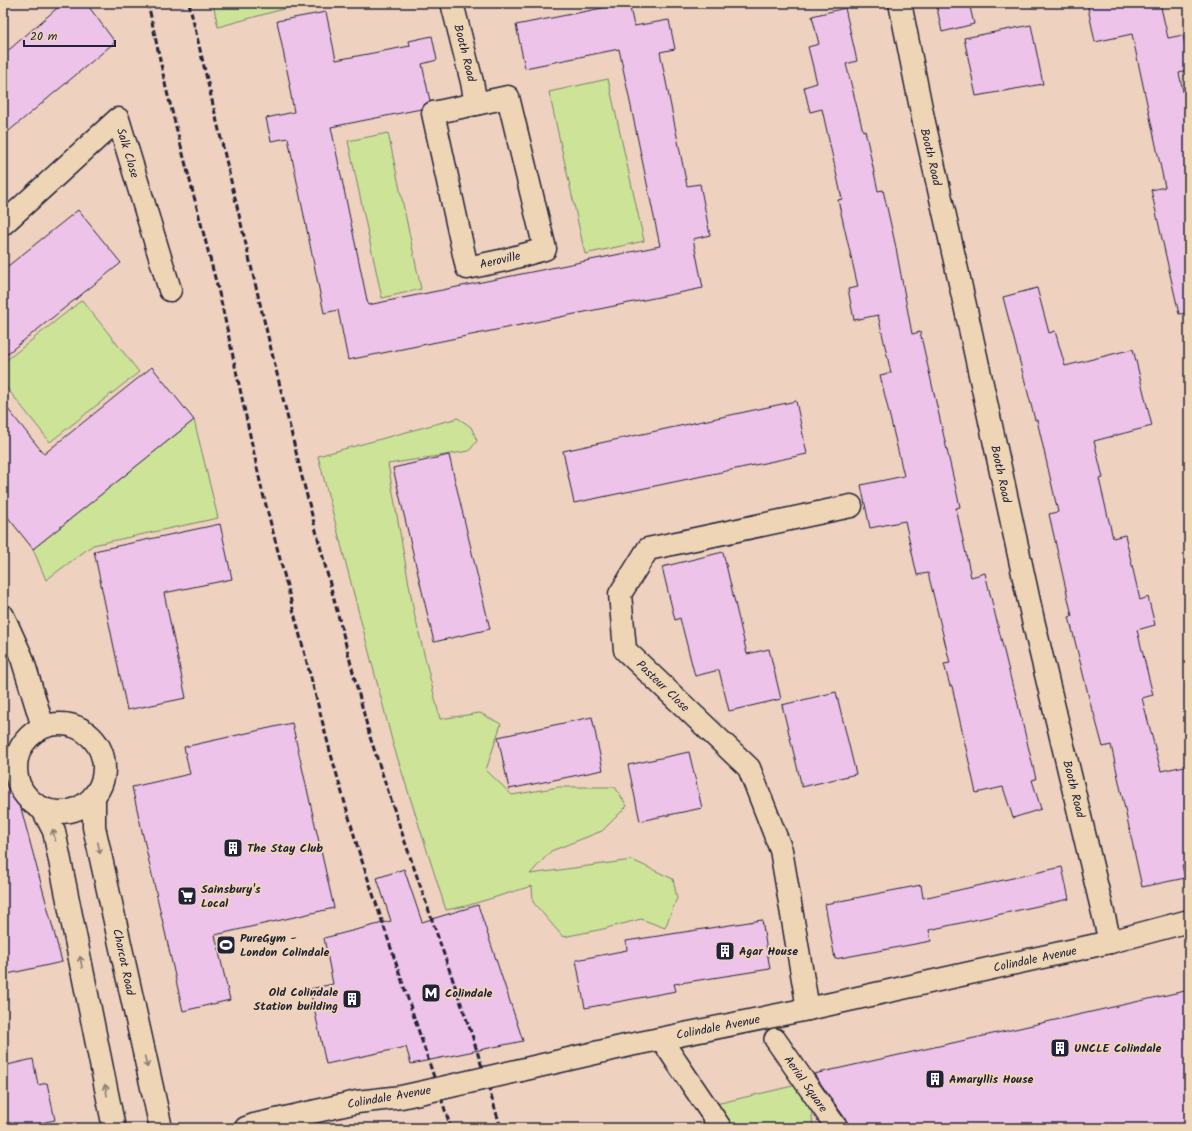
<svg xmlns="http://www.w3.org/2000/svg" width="1192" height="1131" viewBox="0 0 1192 1131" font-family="Kalam,sans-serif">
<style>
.green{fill:#cde398;stroke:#78826a}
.building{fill:#eec3e9;stroke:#22223b}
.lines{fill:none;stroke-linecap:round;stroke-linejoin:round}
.pedestrian-casing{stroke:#22223b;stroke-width:24}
.minor-casing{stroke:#22223b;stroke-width:25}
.tertiary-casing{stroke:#22223b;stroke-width:25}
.pedestrian{stroke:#eed5b5;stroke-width:21}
.minor{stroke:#eed5b5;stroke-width:22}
.tertiary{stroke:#eed5b5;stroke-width:22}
.rail{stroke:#22223b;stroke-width:3;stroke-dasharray:6 3;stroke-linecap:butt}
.tertiary-bridge-casing{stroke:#22223b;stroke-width:25;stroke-linecap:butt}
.tertiary-bridge{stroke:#eed5b5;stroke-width:22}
.oneway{stroke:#887c78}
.labels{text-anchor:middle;stroke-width:4;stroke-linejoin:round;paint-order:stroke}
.street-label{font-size:12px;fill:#22223b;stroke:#eed5b5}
.poi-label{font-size:12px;font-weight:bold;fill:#22223b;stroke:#eed5b5;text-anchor:start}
</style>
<rect width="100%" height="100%" fill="#eed1bf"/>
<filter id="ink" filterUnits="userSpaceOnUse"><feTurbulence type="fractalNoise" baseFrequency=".025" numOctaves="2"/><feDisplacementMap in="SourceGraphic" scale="8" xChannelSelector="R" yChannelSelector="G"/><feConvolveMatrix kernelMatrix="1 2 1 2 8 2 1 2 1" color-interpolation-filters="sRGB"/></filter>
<g filter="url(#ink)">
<g class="green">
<polygon points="213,3 286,3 287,8 218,27"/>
<polygon points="608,79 644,241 585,254 549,92"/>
<polygon points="388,133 421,289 382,298 348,141"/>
<polygon points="82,300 139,372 50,442 3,383 3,363"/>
<polygon points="458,418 471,427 477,441 469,451 388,464 414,613 440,719 480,713 501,724 486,770 512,795 559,787 615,787 627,806 602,831 551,851 530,874 632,860 673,879 677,898 665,928 641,919 603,929 563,937 533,902 532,886 466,906 446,910 393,744 318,456"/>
<polygon points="194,420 218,518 93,545 46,580 33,549"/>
<polygon points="797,1085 811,1104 813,1128 734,1128 716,1104"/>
</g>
<g class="building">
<polygon points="63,3 86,3 115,42 3,136 3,55"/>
<polygon points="628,3 629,3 634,26 669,20 675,49 660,52 687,186 700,184 710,235 693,239 703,288 348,360 338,310 324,313 288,138 271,141 266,118 294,112 289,85 290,85 277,21 326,12 336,60 410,46 409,41 432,36 437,60 422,64 430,101 425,104 421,109 331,127 368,305 660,246 619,49 525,68 516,25"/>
<polygon points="936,3 969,3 974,24 942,32"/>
<polygon points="1087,3 1160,3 1168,38 1183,35 1189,60 1189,70 1179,73 1189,119 1189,313 1179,314 1151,190 1165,187 1132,34 1095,42"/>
<polygon points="845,8 857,61 846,64 863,131 865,130 878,191 883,190 895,243 912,334 920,332 960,507 956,508 971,577 985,573 1013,688 1014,688 1036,779 1032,780 1041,809 1013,818 1003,787 976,793 952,686 950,686 944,664 950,663 928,573 917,575 905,521 870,528 861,485 904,476 880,375 891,373 878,315 854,320 848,289 858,287 838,200 842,199 822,109 810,112 804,87 817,83 808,47 819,44 812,16"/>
<polygon points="1031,25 1043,84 976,96 964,38"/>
<polygon points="78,210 121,263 3,357 3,270"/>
<polygon points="1037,288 1049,333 1055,331 1065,366 1133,349 1152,426 1094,441 1103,478 1099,479 1113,538 1125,535 1140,600 1148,597 1155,625 1137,630 1153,695 1142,698 1161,771 1189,765 1189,864 1182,865 1185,878 1142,887 1111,745 1103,747 1093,710 1092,710 1069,617 1072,616 1049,514 1058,512 1037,420 1035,420 1003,297"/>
<polygon points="152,367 194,420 33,549 3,511 3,403 44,454"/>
<polygon points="796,401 807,454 574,503 563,451"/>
<polygon points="449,455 490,629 434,642 393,468"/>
<polygon points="220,524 232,579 164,593 186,698 127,710 94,551"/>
<polygon points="723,552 747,654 769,649 781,699 729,711 719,670 695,676 680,618 675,620 662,567"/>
<polygon points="836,692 856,774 802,787 782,705"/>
<polygon points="592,717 603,770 509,789 498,737"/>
<polygon points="292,723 334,908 215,935 230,1000 183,1011 132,787 190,774 184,747"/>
<polygon points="689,752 702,808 640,821 628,765"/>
<polygon points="11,771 62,962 3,975 3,772"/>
<polygon points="1062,867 1069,899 929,930 931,941 835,959 825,904 921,885 923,898"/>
<polygon points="404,869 422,922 478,905 523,1041 411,1064 406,1047 326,1064 310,989 333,984 324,938 391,921 377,878"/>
<polygon points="762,920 770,969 674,984 676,991 585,1008 576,960 627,950 626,941"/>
<polygon points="1189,990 1189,1128 849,1128 847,1121 814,1074"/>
<polygon points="33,1059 38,1085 47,1083 55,1120 16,1128 3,1128 3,1066"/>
</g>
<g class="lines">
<defs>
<g id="pedestrian">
<polyline points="661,1039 721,1128"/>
<polyline points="775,1039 837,1128"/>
</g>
<g id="minor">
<polyline points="452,3 472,82 476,104"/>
<polygon points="508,97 545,249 505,260 467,268 433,113"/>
<polyline points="3,224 118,119 170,290"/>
<polyline points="3,616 22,658 43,727"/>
<circle cx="60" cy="768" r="44"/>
<polyline points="94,796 94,827 161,1128"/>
<polyline points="42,808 54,831 114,1128"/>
<polyline points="808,1009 781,850 749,768 625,650 620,594 648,549 851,506"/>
</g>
<g id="tertiary">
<polyline points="900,3 923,118 966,310 1033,620 1110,942"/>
<polyline points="521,1070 630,1045 808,1009 1110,942 1189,921"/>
<polyline points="246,1128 254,1125 357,1102 401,1097 433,1090"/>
</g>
</defs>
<use href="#pedestrian" class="pedestrian-casing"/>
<use href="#minor" class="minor-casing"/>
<use href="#tertiary" class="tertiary-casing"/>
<use href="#pedestrian" class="pedestrian"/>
<use href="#minor" class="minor"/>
<use href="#tertiary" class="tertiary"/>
<g class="rail">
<polyline points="148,3 166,88 221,301 261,486 330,751 359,852 451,1128"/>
<polyline points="189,3 256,287 302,477 370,737 405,842 472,1035 501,1128"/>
</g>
<defs>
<polyline id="tertiary-bridge" points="433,1090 521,1070"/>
</defs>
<use href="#tertiary-bridge" class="tertiary-bridge-casing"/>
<use href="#tertiary-bridge" class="tertiary-bridge"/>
</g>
<defs><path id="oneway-shaft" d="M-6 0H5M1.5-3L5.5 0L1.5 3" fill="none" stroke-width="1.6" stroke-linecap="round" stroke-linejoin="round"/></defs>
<g class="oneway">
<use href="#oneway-shaft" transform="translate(54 835) rotate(-105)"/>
<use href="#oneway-shaft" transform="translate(99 848) rotate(78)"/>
<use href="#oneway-shaft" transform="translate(81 962) rotate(-101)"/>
<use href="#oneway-shaft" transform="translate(146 1062) rotate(77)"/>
<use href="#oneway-shaft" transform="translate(106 1090) rotate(-101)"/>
</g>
</g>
<defs>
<symbol id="building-square" viewBox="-11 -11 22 22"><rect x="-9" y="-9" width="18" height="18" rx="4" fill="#22223b" stroke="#eed5b5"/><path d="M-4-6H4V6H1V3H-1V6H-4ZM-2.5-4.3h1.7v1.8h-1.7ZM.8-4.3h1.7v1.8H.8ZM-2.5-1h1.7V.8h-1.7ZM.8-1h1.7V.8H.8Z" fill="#fff"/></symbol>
<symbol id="supermarket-square" viewBox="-11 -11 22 22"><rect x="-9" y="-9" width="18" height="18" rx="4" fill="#22223b" stroke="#eed5b5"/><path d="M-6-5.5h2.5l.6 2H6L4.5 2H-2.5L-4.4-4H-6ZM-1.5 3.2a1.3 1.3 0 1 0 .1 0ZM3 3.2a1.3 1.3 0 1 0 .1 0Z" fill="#fff"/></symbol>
<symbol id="stadium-square" viewBox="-11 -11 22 22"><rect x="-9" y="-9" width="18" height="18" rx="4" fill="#22223b" stroke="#eed5b5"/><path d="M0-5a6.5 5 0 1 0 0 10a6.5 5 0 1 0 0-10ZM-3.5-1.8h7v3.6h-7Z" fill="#fff"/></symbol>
<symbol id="metro-square" viewBox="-11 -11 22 22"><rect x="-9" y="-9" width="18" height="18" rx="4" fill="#22223b" stroke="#eed5b5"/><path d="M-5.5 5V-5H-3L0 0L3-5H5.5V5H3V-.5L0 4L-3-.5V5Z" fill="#fff"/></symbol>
</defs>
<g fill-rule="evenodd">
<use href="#building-square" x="222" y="837" width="22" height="22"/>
<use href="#supermarket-square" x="176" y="885" width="22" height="22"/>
<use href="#stadium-square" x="215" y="934" width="22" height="22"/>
<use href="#building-square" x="714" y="940" width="22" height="22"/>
<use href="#metro-square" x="420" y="982" width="22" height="22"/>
<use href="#building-square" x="341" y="988" width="22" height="22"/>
<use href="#building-square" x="1049" y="1037" width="22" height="22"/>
<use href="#building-square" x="924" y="1068" width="22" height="22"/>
</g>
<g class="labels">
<g class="street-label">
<text transform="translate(465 53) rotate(76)" y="4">Booth Road</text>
<text transform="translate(128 153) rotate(73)" y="4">Salk Close</text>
<text transform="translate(931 157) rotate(77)" y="4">Booth Road</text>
<text transform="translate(500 260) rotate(-13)" y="4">Aeroville</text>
<text transform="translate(1001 474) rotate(78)" y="4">Booth Road</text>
<text transform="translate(663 686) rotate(44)" y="4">Pasteur Close</text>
<text transform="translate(1074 789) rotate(76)" y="4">Booth Road</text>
<text transform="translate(1035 959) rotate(-12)" y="4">Colindale Avenue</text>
<text transform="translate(124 962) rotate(78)" y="4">Charcot Road</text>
<text transform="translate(718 1027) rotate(-11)" y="4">Colindale Avenue</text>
<text transform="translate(806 1084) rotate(55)" y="4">Aerial Square</text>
<text transform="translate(389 1097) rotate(-10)" y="4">Colindale Avenue</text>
</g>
<g class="poi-label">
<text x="247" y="852">The Stay Club</text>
<text x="201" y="893">Sainsbury's<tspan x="201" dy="14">Local</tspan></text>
<text x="240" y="942">PureGym -<tspan x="240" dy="14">London Colindale</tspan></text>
<text x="739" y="955">Agar House</text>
<text x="338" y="996" text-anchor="end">Old Colindale<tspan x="338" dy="14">Station building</tspan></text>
<text x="445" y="997">Colindale</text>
<text x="1074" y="1052">UNCLE Colindale</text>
<text x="949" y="1083">Amaryllis House</text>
</g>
</g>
<rect width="1192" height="1131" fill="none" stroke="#eed5b5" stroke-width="16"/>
<rect x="8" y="8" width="1176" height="1115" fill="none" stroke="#22223b" stroke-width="1.5" filter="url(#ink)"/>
<path d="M24 40v6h91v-6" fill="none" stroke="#22223b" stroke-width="2"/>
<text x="30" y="40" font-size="12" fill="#22223b" stroke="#eed5b5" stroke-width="3" paint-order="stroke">20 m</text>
</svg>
